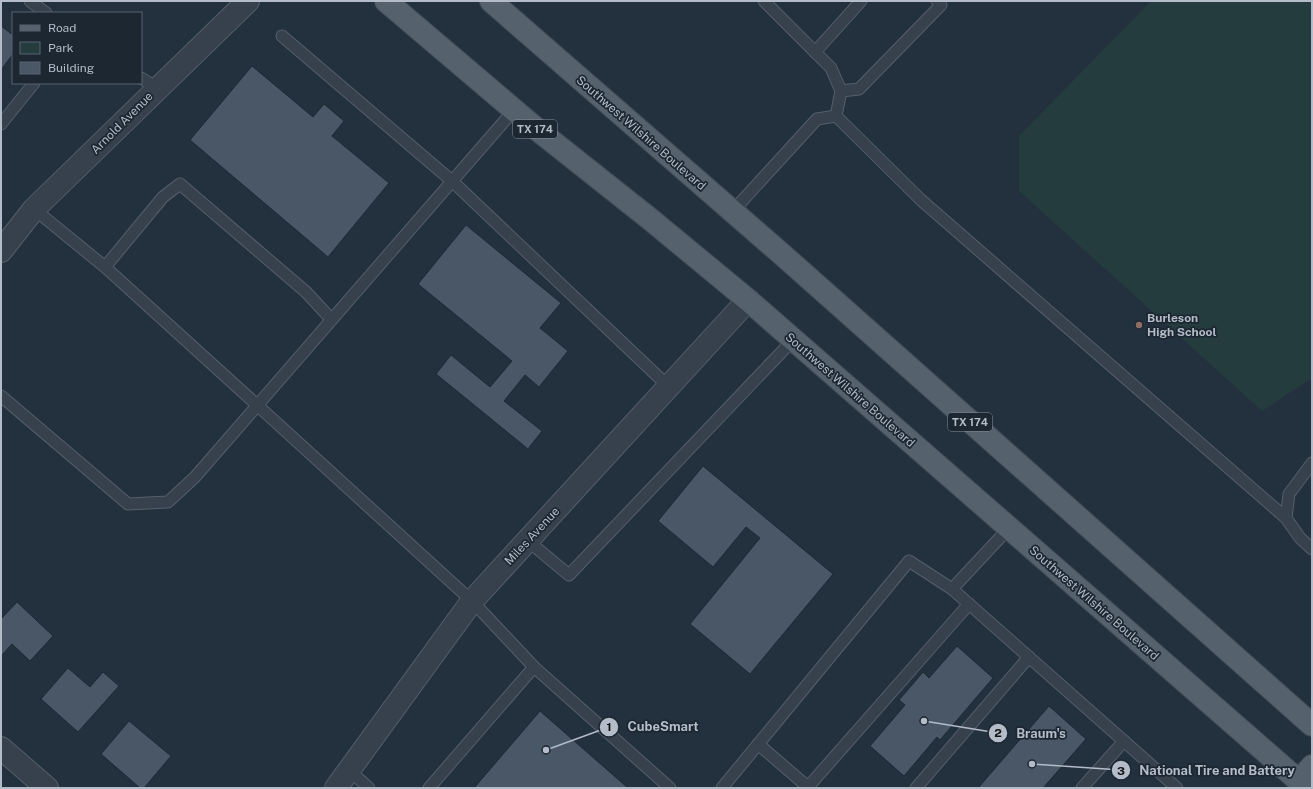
<svg xmlns="http://www.w3.org/2000/svg" width="1313" height="789" viewBox="0 0 1313 789" font-family="'Public Sans',sans-serif">
<style>
.green{fill:#253c3e}
.building{fill:#495766;stroke:#1e2934}
.lines{fill:none;stroke-linecap:round;stroke-linejoin:round}
.service-casing{stroke:#555f6b;stroke-width:13}
.minor-casing{stroke:#555f6b;stroke-width:24}
.primary-casing{stroke:#404b56;stroke-width:24}
.service{stroke:#37414d;stroke-width:11}
.minor{stroke:#37414d;stroke-width:22}
.primary{stroke:#55616d;stroke-width:22}
.education-dot{fill:#8d6e63;stroke:#1c2732;stroke-width:1.5}
.labels{text-anchor:middle;stroke-width:3.5;stroke-linejoin:round;paint-order:stroke}
.shield{fill:#1c2732;stroke:#868f9b;stroke-width:1}
.shield-label{font-size:11px;font-weight:bold;fill:#b3bcc8}
.street-label{font-size:12px;fill:#b3bcc8;stroke:#1c2732}
.poi-label{font-size:12px;font-weight:bold;fill:#b3bcc8;stroke:#1c2732;text-anchor:start}
.leader{fill:none;stroke:#b3bcc8;stroke-width:1.5}
.callout-dot{fill:#b3bcc8;stroke:#1c2732;stroke-width:1.5}
.mark-label{font-size:12px;text-anchor:middle;font-weight:bold;fill:#111}
.callout-label{font-size:13px;text-anchor:middle;font-weight:bold;fill:#b3bcc8;stroke:#1c2732;stroke-width:3.5;stroke-linejoin:round;paint-order:stroke}
</style>
<rect width="100%" height="100%" fill="#23303d"/>
<polygon class="green" points="1151,1 1312,1 1312,378 1262,411 1019,191 1019,136"/>
<g class="building">
<polygon points="1,26 13,35 13,54 1,70"/>
<polygon points="252,66 313,117 324,104 344,121 332,136 389,183 328,257 190,140"/>
<polygon points="466,225 561,303 540,328 568,351 539,387 525,375 504,401 542,431 528,449 436,374 451,355 490,387 512,361 418,284"/>
<polygon points="703,466 833,574 750,674 690,624 760,538 746,527 713,567 658,521"/>
<polygon points="17,602 53,636 30,661 12,644 1,656 1,619"/>
<polygon points="957,646 993,678 940,740 937,737 904,776 870,746 905,705 899,700 923,672 929,678"/>
<polygon points="68,668 90,687 103,672 119,686 78,732 41,699"/>
<polygon points="1049,706 1086,739 1043,788 978,788"/>
<polygon points="540,711 628,788 474,788"/>
<polygon points="129,721 171,756 144,788 140,788 101,754"/>
</g>
<g class="lines">
<defs>
<g id="service">
<polyline points="30,1 46,13"/>
<polyline points="764,1 831,68 841,91 836,116"/>
<polyline points="282,36 452,181 669,387"/>
<polyline points="815,52 861,1"/>
<polyline points="141,78 157,88"/>
<polyline points="841,91 859,89 941,5 937,1"/>
<polyline points="1,124 34,83"/>
<polyline points="34,209 105,267 257,405 472,601 534,667 670,788"/>
<polyline points="732,212 817,119 836,116 921,200 1286,518"/>
<polyline points="105,267 163,197 180,184 306,292 331,319"/>
<polyline points="1,396 128,504 168,502 195,477 514,110"/>
<polyline points="1312,463 1289,494 1286,518 1300,538 1312,549"/>
<polyline points="1009,528 952,589 1177,788"/>
<polyline points="528,541 569,575 793,340"/>
<polyline points="758,744 809,788"/>
<polyline points="349,770 369,788"/>
<polyline points="808,787 969,604"/>
<polyline points="429,788 534,667"/>
<polyline points="722,788 909,561 952,589"/>
<polyline points="916,788 1029,657"/>
<polyline points="1082,788 1124,741"/>
</g>
<g id="minor">
<polyline points="1,251 34,209 248,1"/>
<polyline points="1,748 47,788"/>
<polyline points="336,788 472,601 748,300"/>
</g>
<g id="primary">
<polyline points="386,1 534,127 650,219 748,300 1307,788"/>
<polyline points="491,1 785,257 1312,725"/>
<polyline points="1299,781 1312,766"/>
</g>
</defs>
<use href="#service" class="service-casing"/>
<use href="#minor" class="minor-casing"/>
<use href="#primary" class="primary-casing"/>
<use href="#service" class="service"/>
<use href="#minor" class="minor"/>
<use href="#primary" class="primary"/>
</g>
<circle class="education-dot" cx="1139" cy="325" r="4"/>
<g class="labels">
<g class="shield">
<rect x="513" y="120" width="44" height="18" rx="3"/>
<rect x="948" y="413" width="44" height="18" rx="3"/>
</g>
<g class="shield-label">
<text x="535" y="133">TX 174</text>
<text x="970" y="426">TX 174</text>
</g>
<g class="street-label">
<text transform="translate(122 123) rotate(-45)" y="4">Arnold Avenue</text>
<text transform="translate(641 133) rotate(41)" y="4">Southwest Wilshire Boulevard</text>
<text transform="translate(850 390) rotate(41)" y="4">Southwest Wilshire Boulevard</text>
<text transform="translate(532 536) rotate(-47)" y="4">Miles Avenue</text>
<text transform="translate(1094 603) rotate(41)" y="4">Southwest Wilshire Boulevard</text>
</g>
<g class="poi-label">
<text x="1147" y="322">Burleson<tspan x="1147" dy="14">High School</tspan></text>
</g>
</g>
<path class="leader" d="M546 750L609 727M924 721L998 733M1032 764L1121 770"/>
<g class="callout-dot">
<circle cx="546" cy="750" r="4"/>
<circle cx="924" cy="721" r="4"/>
<circle cx="1032" cy="764" r="4"/>
<circle cx="609" cy="727" r="10"/>
<circle cx="998" cy="733" r="10"/>
<circle cx="1121" cy="770" r="10"/>
</g>
<g class="mark-label">
<text x="609" y="731">1</text>
<text x="998" y="737">2</text>
<text x="1121" y="775">3</text>
</g>
<g class="callout-label">
<text x="663" y="731">CubeSmart</text>
<text x="1041" y="738">Braum's</text>
<text x="1217" y="775">National Tire and Battery</text>
</g>
<rect width="1313" height="789" fill="none" stroke="#b3bcc8" stroke-width="4"/>
<rect x="12" y="12" width="130" height="72" fill="#1c2732" stroke="#58636e"/>
<rect x="20" y="25" width="20" height="6" fill="#55616d" stroke="#58636e"/>
<text x="48" y="32" font-size="12" fill="#b3bcc8">Road</text>
<rect x="20" y="42" width="20" height="12" fill="#253c3e" stroke="#58636e"/>
<text x="48" y="52" font-size="12" fill="#b3bcc8">Park</text>
<rect x="20" y="62" width="20" height="12" fill="#495766" stroke="#58636e"/>
<text x="48" y="72" font-size="12" fill="#b3bcc8">Building</text>
</svg>
